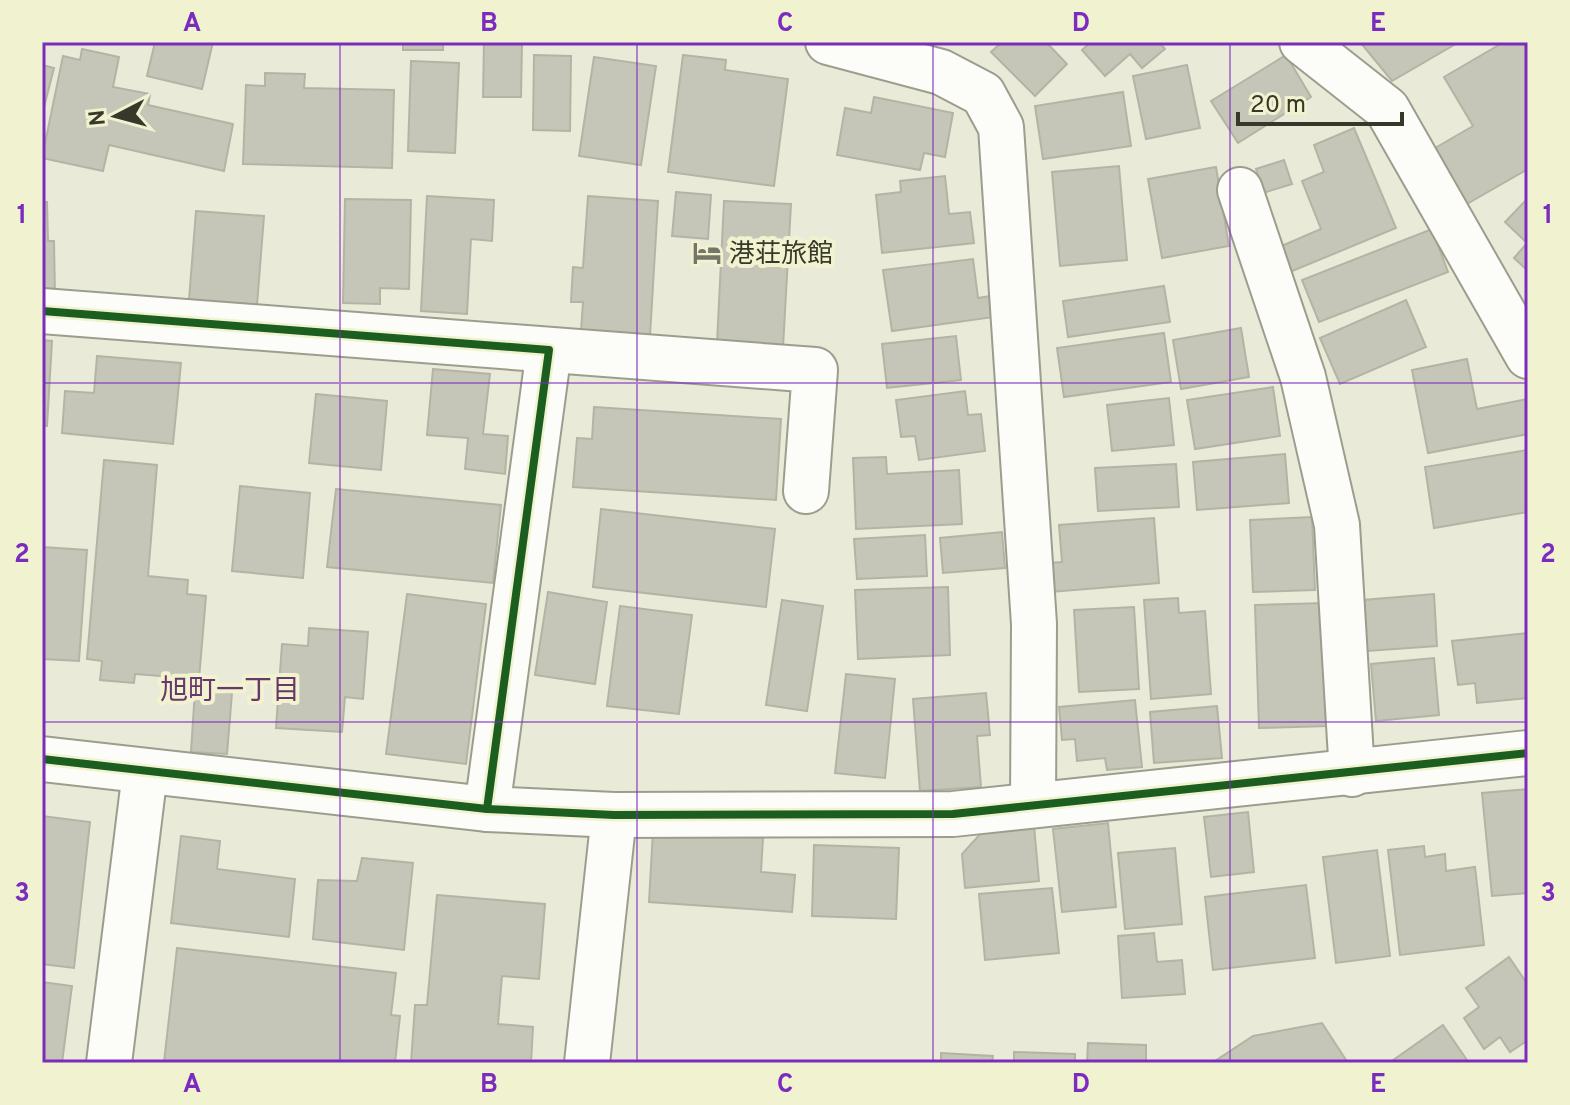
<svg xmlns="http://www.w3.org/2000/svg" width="1570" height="1105" viewBox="0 0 1570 1105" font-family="Overpass,'Noto Sans JP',sans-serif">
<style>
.building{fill:#c6c6b8;stroke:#b4b4a5;stroke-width:2}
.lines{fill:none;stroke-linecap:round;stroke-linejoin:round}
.minor-casing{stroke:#9d9d8e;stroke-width:48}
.minor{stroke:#fcfcf9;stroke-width:44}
.cycleway-casing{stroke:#f1f2cf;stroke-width:13}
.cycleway{stroke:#1b5e20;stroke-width:8}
.grid{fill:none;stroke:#7b2cbf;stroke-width:2;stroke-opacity:0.55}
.labels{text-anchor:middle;stroke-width:8;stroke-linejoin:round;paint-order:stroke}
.poi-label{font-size:26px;fill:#37382a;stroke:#f1f2cf;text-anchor:start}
.neighbourhood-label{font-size:28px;fill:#68386a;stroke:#f1f2cf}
.neatline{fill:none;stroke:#7b2cbf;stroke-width:3}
.grid-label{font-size:26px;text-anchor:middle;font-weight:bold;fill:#7b2cbf}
</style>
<rect width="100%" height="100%" fill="#e9ead7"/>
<g class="building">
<polygon points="155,42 213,42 202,89 147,76"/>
<rect x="403" y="42" width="40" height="8"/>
<polygon points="484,42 522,42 521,97 483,97"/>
<polygon points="1002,42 1046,42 1067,64 1035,96 991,52"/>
<polygon points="1091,42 1159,42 1165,49 1142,68 1130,54 1105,76 1082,50"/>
<polygon points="1360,42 1459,42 1392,81"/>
<polygon points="1504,42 1523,42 1528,51 1528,169 1467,204 1435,148 1473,126 1444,77"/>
<polygon points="82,49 119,57 113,87 150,94 148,105 233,124 224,171 109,145 103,171 42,158 63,56 80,60"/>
<polygon points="534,55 571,56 570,131 533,130"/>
<polygon points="683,55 726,60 725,70 788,79 774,186 668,172"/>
<polygon points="1286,55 1311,97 1238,143 1211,101"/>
<polygon points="594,57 656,66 641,165 579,156"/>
<polygon points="411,61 459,63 455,153 408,151"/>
<polygon points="42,65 54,68 42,115"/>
<polygon points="1187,65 1200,128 1146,139 1133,76"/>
<polygon points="265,73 305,74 304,88 394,90 392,168 243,164 246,85 265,86"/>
<polygon points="1123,92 1131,146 1043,159 1035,106"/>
<polygon points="874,97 953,113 945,157 924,153 920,170 837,155 845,108 871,113"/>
<polygon points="1354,128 1396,228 1290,272 1279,247 1321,229 1302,181 1324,172 1314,145"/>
<polygon points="1284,160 1292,184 1263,193 1256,169"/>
<polygon points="1119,166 1127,260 1060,266 1052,172"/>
<polygon points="1216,167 1229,246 1162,258 1148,179"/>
<polygon points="945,176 949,214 970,212 974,243 882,253 876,195 901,192 900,181"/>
<polygon points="676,192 711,195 708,239 672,236"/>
<polygon points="427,196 494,200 492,241 471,239 467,314 421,311"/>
<polygon points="588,196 658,201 650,336 581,332 583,302 571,302 573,267 583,268"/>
<polygon points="1528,198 1528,271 1514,258 1527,243 1505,222"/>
<polygon points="345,199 411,200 409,289 380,288 380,304 343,303"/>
<polygon points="724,201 791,204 783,347 717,343"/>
<polygon points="42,202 47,202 48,241 54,241 55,297 42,297"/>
<polygon points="196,211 264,216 257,305 189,300"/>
<polygon points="1432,229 1448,272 1319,322 1302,280"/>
<polygon points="973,259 978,298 991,296 994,317 892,331 883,270"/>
<polygon points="1164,286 1170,322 1068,337 1063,301"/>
<polygon points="1406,300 1426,347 1340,384 1320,338"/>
<polygon points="1241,328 1249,377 1181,389 1173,340"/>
<polygon points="1164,333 1171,382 1064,397 1057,348"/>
<polygon points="956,336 961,380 887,388 882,344"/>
<polygon points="42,340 52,341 47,426 42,426"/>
<polygon points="97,356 181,363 173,444 62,433 65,391 94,393"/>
<polygon points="1467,359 1477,409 1527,399 1528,434 1428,453 1412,370"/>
<polygon points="433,369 490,374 483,434 508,436 505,474 465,469 468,438 427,435"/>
<polygon points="1273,387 1280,436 1195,449 1187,400"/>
<polygon points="965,391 968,415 981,414 985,451 919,460 915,436 901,437 896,400"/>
<polygon points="316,394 387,401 381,470 309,463"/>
<polygon points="1169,398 1174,445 1112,451 1107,405"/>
<polygon points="594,407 781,419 776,500 573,487 577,438 592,439"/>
<polygon points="1528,450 1528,512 1434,528 1425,467"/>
<polygon points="1285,454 1289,503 1197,510 1193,462"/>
<polygon points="886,457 887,474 959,470 962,524 856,529 853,458"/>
<polygon points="104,460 157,465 148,576 188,580 187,594 206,596 199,679 135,674 134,683 100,680 102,661 87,659"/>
<polygon points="1176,464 1179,507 1098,511 1095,468"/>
<polygon points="240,486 310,493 303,578 232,571"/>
<polygon points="336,489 501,505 493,583 327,567"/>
<polygon points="601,509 775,529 766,607 593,587"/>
<polygon points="1312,517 1315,590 1253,592 1250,520"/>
<polygon points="1154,518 1159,583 1051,592 1048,563 1062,562 1059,525"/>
<polygon points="1002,532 1005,568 943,573 940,538"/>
<polygon points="925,535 927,576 857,579 854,539"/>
<polygon points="42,547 87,550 79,661 42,659"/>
<polygon points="948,587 950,655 858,659 855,590"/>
<polygon points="548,592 607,602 595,684 535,675"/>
<polygon points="407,594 486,604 466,764 386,754"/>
<polygon points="1434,594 1437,646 1367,651 1363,600"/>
<polygon points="1178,598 1179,613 1205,611 1211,694 1151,699 1144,600"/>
<polygon points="782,600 823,606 807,711 766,705"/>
<polygon points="1325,603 1329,726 1259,728 1255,605"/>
<polygon points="620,606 692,615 679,714 607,706"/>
<polygon points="1134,607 1139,689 1079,692 1074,610"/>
<polygon points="309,628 368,632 363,699 345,697 342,732 276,728 282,644 308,646"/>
<polygon points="1528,633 1528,698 1477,703 1475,683 1458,685 1452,641"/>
<polygon points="1434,658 1439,715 1376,721 1371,664"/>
<polygon points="846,674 895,679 885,778 835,773"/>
<polygon points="195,690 232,693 227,754 191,752"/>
<polygon points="986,693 990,735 977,736 981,787 920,791 913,699"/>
<polygon points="1135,700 1142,767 1107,770 1105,758 1077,761 1075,739 1062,740 1059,707"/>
<polygon points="1217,706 1222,758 1154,763 1150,712"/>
<polygon points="1528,789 1528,893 1492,896 1482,793"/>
<polygon points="1248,812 1254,872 1211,877 1204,817"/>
<polygon points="42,816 90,822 74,968 42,964"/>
<polygon points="1108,823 1116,907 1062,912 1053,829"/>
<polygon points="1034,826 1039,881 965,888 962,854 983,831"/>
<polygon points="653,831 763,838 761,872 795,875 792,912 649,902"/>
<polygon points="181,836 220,841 217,869 295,879 289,937 171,923"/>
<polygon points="814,845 899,848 896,919 812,916"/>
<polygon points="1424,846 1425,857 1445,854 1446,871 1475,867 1484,945 1400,955 1388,850"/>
<polygon points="1175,848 1182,924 1125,929 1118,853"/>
<polygon points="1377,850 1390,956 1336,963 1323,857"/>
<polygon points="362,858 413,863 404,950 313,939 318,880 357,881"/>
<polygon points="1306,885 1315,958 1213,970 1205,897"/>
<polygon points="1052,888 1059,953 985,960 979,894"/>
<polygon points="437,895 545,904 539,979 502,976 498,1024 533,1027 531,1063 411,1063 415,1005 427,1005"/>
<polygon points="1154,933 1157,962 1182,960 1185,994 1122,998 1118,936"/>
<polygon points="177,948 396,973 391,1015 400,1016 395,1063 164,1062"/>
<polygon points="1509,957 1528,985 1528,1040 1510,1052 1500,1037 1484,1049 1464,1018 1479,1007 1466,988"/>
<polygon points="42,982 72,986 62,1063 42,1063"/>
<polygon points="1322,1023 1348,1063 1212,1063 1253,1036"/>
<polygon points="1443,1025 1469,1063 1389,1063"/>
<polygon points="1088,1043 1146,1045 1146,1063 1087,1063"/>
<polygon points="1014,1052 1075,1054 1075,1063 1014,1063"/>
<polygon points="941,1053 993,1056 992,1063 941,1063"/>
</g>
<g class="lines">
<defs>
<g id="minor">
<polyline points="828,42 941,72 983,94 1001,127 1034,624 1033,804"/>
<polyline points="1302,42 1387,109 1528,356"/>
<polyline points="1240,190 1303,377 1337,525 1352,774"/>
<polyline points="42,311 815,370 806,491"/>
<polyline points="42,759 487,809 614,815 953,814 1528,753"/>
<polyline points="487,809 549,350"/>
<polyline points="109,1063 145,772"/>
<polyline points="587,1063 614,815"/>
</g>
</defs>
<use href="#minor" class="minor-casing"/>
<use href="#minor" class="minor"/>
<defs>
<g id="cycleway">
<polyline points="42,311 549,350 487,809"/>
<polyline points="42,759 487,809 614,815 953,814 1528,753"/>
</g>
</defs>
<use href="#cycleway" class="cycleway-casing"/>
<use href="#cycleway" class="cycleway"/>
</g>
<path class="grid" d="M340 42V1063M637 42V1063M933 42V1063M1230 42V1063M42 383H1528M42 722H1528"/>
<defs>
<symbol id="hotel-bare" viewBox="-9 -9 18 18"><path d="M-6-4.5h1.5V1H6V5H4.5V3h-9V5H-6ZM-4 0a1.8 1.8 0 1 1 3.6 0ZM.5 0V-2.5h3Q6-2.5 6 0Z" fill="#757667" stroke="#f1f2cf" stroke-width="2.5" paint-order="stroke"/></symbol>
</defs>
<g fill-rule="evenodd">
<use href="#hotel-bare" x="687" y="233" width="40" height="40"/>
</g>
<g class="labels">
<g class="poi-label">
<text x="729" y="262">港荘旅館</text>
</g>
<g class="neighbourhood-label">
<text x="230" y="699">旭町一丁目</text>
</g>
</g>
<rect width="1570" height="1105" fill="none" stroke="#f1f2cf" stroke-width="88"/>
<g transform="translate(116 116) rotate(264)" stroke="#f1f2cf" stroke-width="6" paint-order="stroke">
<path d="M0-6L14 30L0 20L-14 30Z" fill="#37382a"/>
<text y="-12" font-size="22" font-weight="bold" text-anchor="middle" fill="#37382a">N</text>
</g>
<path d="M1238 112v12h164v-12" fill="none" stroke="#37382a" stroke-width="4"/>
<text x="1250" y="112" font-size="24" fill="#37382a" stroke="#f1f2cf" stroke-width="6" paint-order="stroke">20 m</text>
<rect x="44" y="44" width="1482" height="1017" class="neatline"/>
<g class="grid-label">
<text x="192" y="31">A</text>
<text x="489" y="31">B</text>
<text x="785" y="31">C</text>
<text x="1081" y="31">D</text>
<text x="1378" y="31">E</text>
<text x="22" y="223">1</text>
<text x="1548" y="223">1</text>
<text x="22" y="562">2</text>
<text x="1548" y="562">2</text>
<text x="22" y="901">3</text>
<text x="1548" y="901">3</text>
<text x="192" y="1092">A</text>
<text x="489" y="1092">B</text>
<text x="785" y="1092">C</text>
<text x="1081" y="1092">D</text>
<text x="1378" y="1092">E</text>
</g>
</svg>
